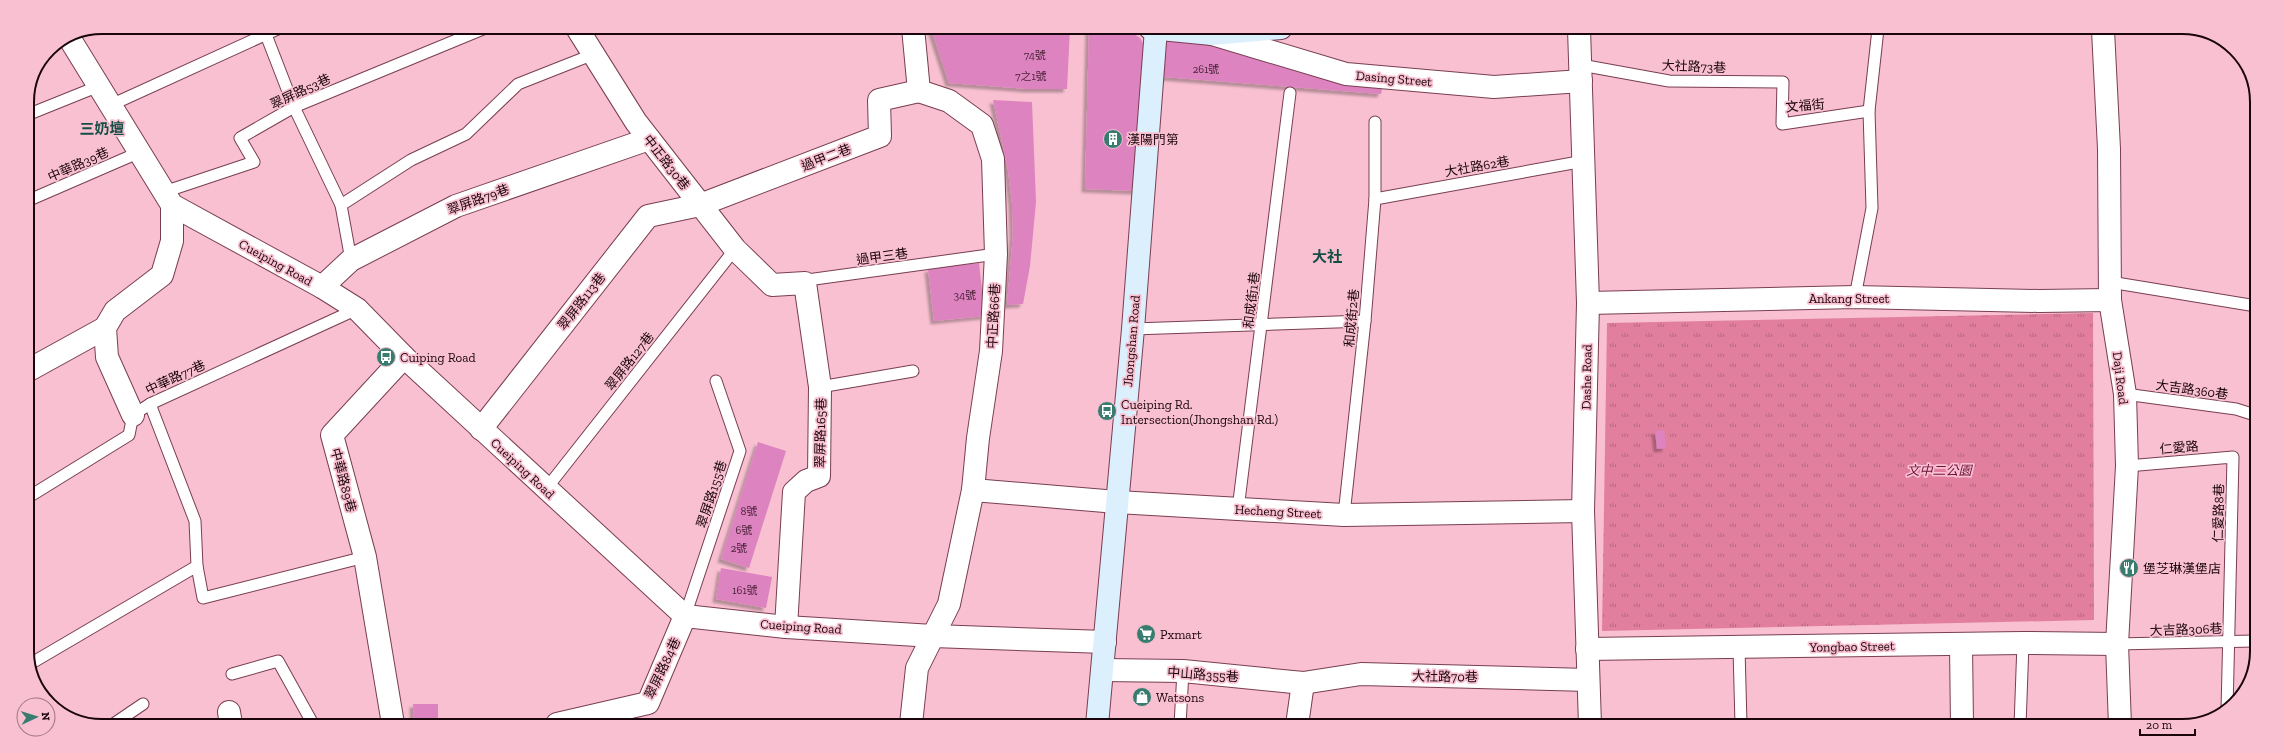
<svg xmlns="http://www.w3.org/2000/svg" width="2284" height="753" viewBox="0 0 2284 753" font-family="'Zilla Slab','Noto Sans TC',serif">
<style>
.park{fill:url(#park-tufts)}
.building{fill:#dd83c0;filter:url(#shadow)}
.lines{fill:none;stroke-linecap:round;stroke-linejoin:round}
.service-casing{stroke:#793e52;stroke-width:13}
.minor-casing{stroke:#793e52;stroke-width:24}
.tertiary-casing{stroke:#793e52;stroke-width:24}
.secondary-casing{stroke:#793e52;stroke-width:24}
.service{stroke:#fff;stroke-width:11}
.minor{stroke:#fff;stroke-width:22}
.tertiary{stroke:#fff;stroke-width:22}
.secondary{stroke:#dceffc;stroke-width:22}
.labels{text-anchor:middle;stroke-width:3.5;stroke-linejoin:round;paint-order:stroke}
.number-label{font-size:11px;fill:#4c243a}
.street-label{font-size:13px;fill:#1b050d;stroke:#f8c0d0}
.poi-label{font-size:13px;fill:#1b050d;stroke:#f8c0d0;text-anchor:start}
.park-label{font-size:13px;font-style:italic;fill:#6e0f39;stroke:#f8c0d0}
.quarter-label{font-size:15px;font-weight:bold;fill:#144d44;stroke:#f8c0d0}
.rim{fill:none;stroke:#1b050d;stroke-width:2}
</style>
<defs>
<pattern id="park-tufts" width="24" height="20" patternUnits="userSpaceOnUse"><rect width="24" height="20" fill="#e27f9f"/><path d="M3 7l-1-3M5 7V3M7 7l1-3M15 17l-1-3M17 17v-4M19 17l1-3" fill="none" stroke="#b66680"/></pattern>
<filter id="shadow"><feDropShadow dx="-3.5" dy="3.5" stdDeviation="1" flood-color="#0004"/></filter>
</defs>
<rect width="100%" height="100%" fill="#f8c0d0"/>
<polygon class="park" points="2093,313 2094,620 1602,631 1607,323"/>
<g class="building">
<polygon points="931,28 1070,28 1067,89 1028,89 949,83"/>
<polygon points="1089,28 1127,29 1140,38 1144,45 1137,191 1085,189"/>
<polygon points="1166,37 1194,39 1383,85 1381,94 1164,77"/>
<polygon points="993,100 1032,102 1036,202 1030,266 1023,304 1007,305 1013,235 1012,203 1008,170"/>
<polygon points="979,263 985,316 934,321 928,269"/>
<polygon points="1664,430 1666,448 1657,449 1655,431"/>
<polygon points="758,442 786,451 749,568 721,559"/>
<polygon points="721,568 772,577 766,608 716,599"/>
<polygon points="413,704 438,704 438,722 414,722"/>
</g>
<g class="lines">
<defs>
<g id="service">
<polyline points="263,27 294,107 341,205 351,260"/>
<polyline points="1581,65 1669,81 1783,82 1782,124 1869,111"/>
<polyline points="111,105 282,27"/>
<polyline points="27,115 99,86"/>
<polyline points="164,192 254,162 240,138 294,107 488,27"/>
<polyline points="1375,199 1584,161"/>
<polyline points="27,201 140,152"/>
<polyline points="341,205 411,160 466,134 518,84 594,54"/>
<polyline points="800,281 996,254"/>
<polyline points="2110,282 2256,306"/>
<polyline points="1855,297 1872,208 1869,111 1878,29"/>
<polyline points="1133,329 1365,321"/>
<polyline points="820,387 913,371"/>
<polyline points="2125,394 2236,409 2255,415"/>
<polyline points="150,404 195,521 197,566 203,598 365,557"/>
<polyline points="2127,466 2233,457 2227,711"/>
<polyline points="546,489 735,249"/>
<polyline points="27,498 129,435 133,415 150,404 357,309"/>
<polyline points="1238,509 1290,93"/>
<polyline points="1344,515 1365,321 1375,199 1375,122"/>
<polyline points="685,616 740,451 716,381"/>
<polyline points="2117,644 2254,641"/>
<polyline points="1739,648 1741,725"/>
<polyline points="30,664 197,566"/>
<polyline points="232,674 278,661 313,724"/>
<polyline points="115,723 143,704"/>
<polyline points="1180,725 1183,671"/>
<polyline points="2020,726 2023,643"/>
</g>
<g id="minor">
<polyline points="577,28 636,122 735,249 772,285 805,283 820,387 819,476 806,481 794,492 786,627"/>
<polyline points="2103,30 2109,149 2110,300 2125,394 2127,466 2117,644 2120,726"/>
<polyline points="1212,34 1346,74 1494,87 1581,81"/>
<polyline points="68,36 172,205 322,287 357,309 404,357 685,616 786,627 933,636 1105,642"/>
<polyline points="322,287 351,260 456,206 649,139"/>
<polyline points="1588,303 1855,297 2039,301 2110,300"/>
<polyline points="27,371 105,328"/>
<polyline points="133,415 107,357 105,328 115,311 162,275 172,241 172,205"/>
<polyline points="481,429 648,216 700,205 880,136 879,100 919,91"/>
<polyline points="973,490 1117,502 1344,515 1583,511"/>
<polyline points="1961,645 1962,726"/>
<polyline points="1587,649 2023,643 2117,644"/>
<polyline points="1103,670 1183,671 1303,683 1361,674 1588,680"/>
<polyline points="229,712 231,724"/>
<polyline points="393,724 365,557 332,435 404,357"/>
<polyline points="557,724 648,703 685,616"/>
<polyline points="911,724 917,668 949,604 973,490 978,438 991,351 996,254 993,159 982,125 949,101 919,91 913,28"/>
<polyline points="1297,725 1303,683"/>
</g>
<polyline id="tertiary" points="1579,29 1588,303 1583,511 1590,725"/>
<g id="secondary">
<polyline points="1150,28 1212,34 1281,28"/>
<polyline points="1097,725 1133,329 1156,29"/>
</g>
</defs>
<use href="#service" class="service-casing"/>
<use href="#minor" class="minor-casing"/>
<use href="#tertiary" class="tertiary-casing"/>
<use href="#secondary" class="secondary-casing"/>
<use href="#service" class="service"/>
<use href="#minor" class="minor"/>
<use href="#tertiary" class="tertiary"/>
<use href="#secondary" class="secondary"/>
</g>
<defs>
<symbol id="building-disc" viewBox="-11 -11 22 22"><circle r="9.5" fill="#387c70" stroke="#f8c0d0"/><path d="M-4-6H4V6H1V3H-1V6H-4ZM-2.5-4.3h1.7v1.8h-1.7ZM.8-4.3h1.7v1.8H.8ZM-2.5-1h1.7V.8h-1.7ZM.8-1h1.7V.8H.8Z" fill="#fff"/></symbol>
<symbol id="bus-disc" viewBox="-11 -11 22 22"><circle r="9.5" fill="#387c70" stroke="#f8c0d0"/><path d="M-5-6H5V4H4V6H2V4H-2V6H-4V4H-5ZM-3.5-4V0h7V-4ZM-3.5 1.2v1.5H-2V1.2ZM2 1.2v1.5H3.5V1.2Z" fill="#fff"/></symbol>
<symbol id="restaurant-disc" viewBox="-11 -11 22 22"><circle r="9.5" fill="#387c70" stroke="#f8c0d0"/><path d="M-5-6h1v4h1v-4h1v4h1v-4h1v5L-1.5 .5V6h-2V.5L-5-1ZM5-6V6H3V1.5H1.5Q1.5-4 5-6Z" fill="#fff"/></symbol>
<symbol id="supermarket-disc" viewBox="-11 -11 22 22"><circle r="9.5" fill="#387c70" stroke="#f8c0d0"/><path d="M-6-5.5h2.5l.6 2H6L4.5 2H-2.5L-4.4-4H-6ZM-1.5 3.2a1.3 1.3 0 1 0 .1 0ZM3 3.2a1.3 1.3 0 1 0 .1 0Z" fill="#fff"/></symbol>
<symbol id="shop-disc" viewBox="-11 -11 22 22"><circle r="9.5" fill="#387c70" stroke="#f8c0d0"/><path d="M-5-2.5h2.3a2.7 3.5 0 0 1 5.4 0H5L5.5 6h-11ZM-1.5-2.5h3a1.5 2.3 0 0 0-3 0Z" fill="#fff"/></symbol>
</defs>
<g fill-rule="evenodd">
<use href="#building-disc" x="1102" y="128" width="22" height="22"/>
<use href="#bus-disc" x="375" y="346" width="22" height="22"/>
<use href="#bus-disc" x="1096" y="400" width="22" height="22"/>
<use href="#restaurant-disc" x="2118" y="557" width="22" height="22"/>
<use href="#supermarket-disc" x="1135" y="623" width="22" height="22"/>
<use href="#shop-disc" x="1131" y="686" width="22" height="22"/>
</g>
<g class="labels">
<g class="number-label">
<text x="1035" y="59">74號</text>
<text x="1206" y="73">261號</text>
<text x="1031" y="80">7之1號</text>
<text x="965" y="299">34號</text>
<text x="749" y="515">8號</text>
<text x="744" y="534">6號</text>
<text x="739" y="552">2號</text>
<text x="745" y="594">161號</text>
</g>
<g class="street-label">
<text transform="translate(1694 66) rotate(2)" y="5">大社路73巷</text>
<text transform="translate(1394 78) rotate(5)" y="5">Dasing Street</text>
<text transform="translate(300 91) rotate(-25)" y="5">翠屏路53巷</text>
<text transform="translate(1805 105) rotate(-5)" y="5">文福街</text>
<text transform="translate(826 157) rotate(-21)" y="5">過甲二巷</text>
<text transform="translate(667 162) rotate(52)" y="5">中正路30巷</text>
<text transform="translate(78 164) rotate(-24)" y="5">中華路39巷</text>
<text transform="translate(1477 166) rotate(-10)" y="5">大社路62巷</text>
<text transform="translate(478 199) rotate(-20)" y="5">翠屏路79巷</text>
<text transform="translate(882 256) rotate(-8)" y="5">過甲三巷</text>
<text transform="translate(276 262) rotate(29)" y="5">Cueiping Road</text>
<text x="1849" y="303">Ankang Street</text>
<text transform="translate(1251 300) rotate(-83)" y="5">和成街1巷</text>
<text transform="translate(581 301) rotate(-52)" y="5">翠屏路113巷</text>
<text transform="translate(993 316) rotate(-87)" y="5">中正路66巷</text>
<text transform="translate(1351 318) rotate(-85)" y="5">和成街2巷</text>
<text transform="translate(1131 341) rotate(-85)" y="5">Jhongshan Road</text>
<text transform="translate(629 361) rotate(-52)" y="5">翠屏路127巷</text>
<text transform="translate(175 377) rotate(-25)" y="5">中華路77巷</text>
<text transform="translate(1586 377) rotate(-89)" y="5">Dashe Road</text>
<text transform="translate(2121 378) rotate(83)" y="5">Daji Road</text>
<text transform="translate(2192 389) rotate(8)" y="5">大吉路360巷</text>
<text transform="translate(820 433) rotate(-89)" y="5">翠屏路165巷</text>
<text transform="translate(2179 447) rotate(-5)" y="5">仁愛路</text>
<text transform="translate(523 468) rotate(43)" y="5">Cueiping Road</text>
<text transform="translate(344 480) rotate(75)" y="5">中華路89巷</text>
<text transform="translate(711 494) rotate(-72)" y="5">翠屏路155巷</text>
<text transform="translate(1278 511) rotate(3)" y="5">Hecheng Street</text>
<text transform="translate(2218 513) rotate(-89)" y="5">仁愛路8巷</text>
<text transform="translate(801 626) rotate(4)" y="5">Cueiping Road</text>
<text transform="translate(2186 629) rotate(-2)" y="5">大吉路306巷</text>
<text transform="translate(1852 646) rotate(-1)" y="5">Yongbao Street</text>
<text transform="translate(662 668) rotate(-65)" y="5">翠屏路84巷</text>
<text transform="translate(1203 674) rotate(4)" y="5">中山路355巷</text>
<text transform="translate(1445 676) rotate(1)" y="5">大社路70巷</text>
</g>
<g class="poi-label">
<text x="1127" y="144">漢陽門第</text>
<text x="400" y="362">Cuiping Road</text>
<text x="1121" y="409">Cueiping Rd.<tspan x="1121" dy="15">Intersection(Jhongshan Rd.)</tspan></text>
<text x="2143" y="573">堡芝琳漢堡店</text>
<text x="1160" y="639">Pxmart</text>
<text x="1156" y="702">Watsons</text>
</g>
<g class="park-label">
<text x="1939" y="475">文中二公園</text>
</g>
<g class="quarter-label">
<text x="102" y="134">三奶壇</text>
<text x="1327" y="262">大社</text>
</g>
</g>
<path d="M0 0H2284V753H0ZM102 34H2182A68 68 0 0 1 2250 102V651A68 68 0 0 1 2182 719H102A68 68 0 0 1 34 651V102A68 68 0 0 1 102 34Z" fill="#f8c0d0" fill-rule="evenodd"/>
<path class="rim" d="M102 34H2182A68 68 0 0 1 2250 102V651A68 68 0 0 1 2182 719H102A68 68 0 0 1 34 651V102A68 68 0 0 1 102 34Z"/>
<g transform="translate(36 717) rotate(86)"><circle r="19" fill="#f8c0d0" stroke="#a07582"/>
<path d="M0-3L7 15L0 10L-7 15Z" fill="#387c70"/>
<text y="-6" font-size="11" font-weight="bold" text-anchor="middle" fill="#1b050d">N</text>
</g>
<path d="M2140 729v6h55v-6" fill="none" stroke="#1b050d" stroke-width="2"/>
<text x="2146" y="729" font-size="12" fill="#1b050d" stroke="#f8c0d0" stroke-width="3" paint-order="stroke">20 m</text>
</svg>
